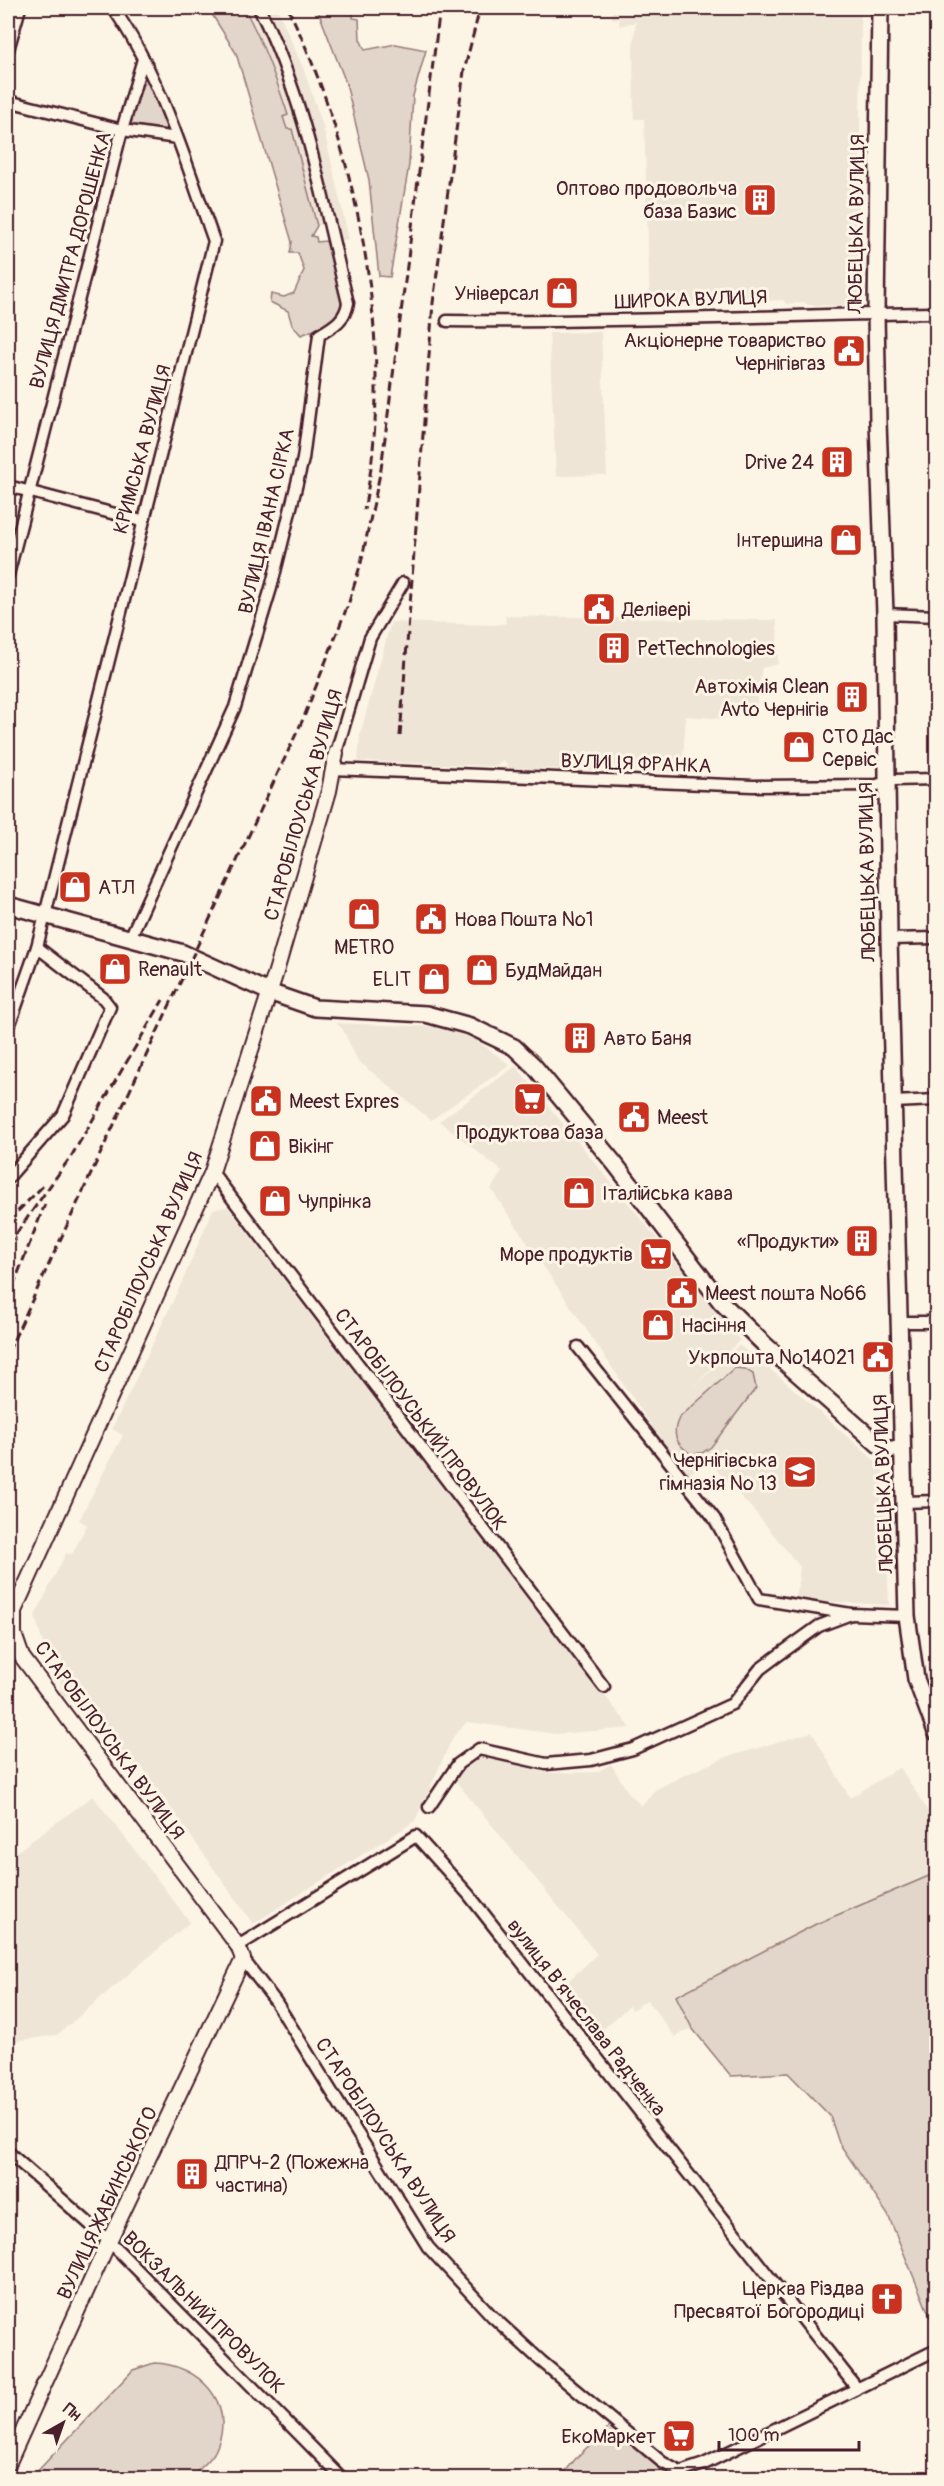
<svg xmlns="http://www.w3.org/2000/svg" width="944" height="2486" viewBox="0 0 944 2486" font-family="Pangolin,sans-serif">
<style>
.built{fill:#eee5d7}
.green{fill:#e2d5ca;stroke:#967a7a;stroke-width:1.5}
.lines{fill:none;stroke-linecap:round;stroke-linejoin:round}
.minor-casing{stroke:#4a1f2b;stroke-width:15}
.tertiary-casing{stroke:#4a1f2b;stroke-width:18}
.secondary-casing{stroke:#4a1f2b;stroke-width:20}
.minor{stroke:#fcf5e5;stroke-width:10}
.tertiary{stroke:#fcf5e5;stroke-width:14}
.secondary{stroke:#fcf5e5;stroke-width:15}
.rail{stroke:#4a1f2b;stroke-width:3;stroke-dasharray:9 4.5;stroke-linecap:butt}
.labels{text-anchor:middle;stroke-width:6;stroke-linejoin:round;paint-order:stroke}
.poi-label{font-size:20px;fill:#4a1f2b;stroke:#fcf5e5;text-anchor:start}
.street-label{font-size:20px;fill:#4a1f2b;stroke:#fcf5e5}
</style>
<rect width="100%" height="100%" fill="#fcf5e5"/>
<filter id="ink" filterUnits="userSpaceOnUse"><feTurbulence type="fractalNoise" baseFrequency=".0167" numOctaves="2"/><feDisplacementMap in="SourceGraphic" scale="12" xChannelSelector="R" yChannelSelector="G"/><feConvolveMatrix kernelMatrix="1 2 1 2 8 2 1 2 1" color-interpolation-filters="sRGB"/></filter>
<g filter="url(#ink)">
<g class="built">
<polygon points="244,8 256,8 299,113 326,224 317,226 292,129 288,129 283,117 288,116"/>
<polygon points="264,8 277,8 304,70 323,126 349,239 339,241 333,208 312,129 294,74"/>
<polygon points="612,8 861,8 859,296 849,306 809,305 803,302 786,304 783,300 650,307 644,119 634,119 633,47 636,22 619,26 619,19 612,19"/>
<polygon points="601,332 607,475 556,476 549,333"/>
<polygon points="505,616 777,620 778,664 762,668 755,715 726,714 725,719 686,716 682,772 509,768 503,760 497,766 491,766 358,761 360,735 391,622 494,625 506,623"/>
<polygon points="336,1023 438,1027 475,1039 510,1065 431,1120 358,1061 342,1028"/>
<polygon points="516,1066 740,1340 693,1387 739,1345 780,1377 883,1468 889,1605 796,1600 800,1567 756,1513 708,1461 688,1475 650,1427 651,1425 491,1189 502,1171 439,1121"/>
<polygon points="228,1207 566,1648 631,1728 556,1734 467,1722 453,1737 415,1821 253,1924 142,1767 131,1764 83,1698 60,1696 61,1666 51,1659 51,1651 43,1644 35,1616 66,1553 72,1554 87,1525 79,1520 123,1435 112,1429 182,1282 213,1209"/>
<polygon points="812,1732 850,1798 900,1767 936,1824 936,1873 816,1924 677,1996 692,2028 675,2037 647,2000 632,2010 629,2006 599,2033 561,1988 597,1954 455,1780 464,1769 483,1755 545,1773 597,1772 611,1764 628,1792 641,1806 655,1790 682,1776 724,1758"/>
<polygon points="93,1796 190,1922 57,2035 9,2042 8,1858"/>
</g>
<g class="green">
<path d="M208 8H244C263 42 276 78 288 115L283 117 287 129H292L317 226 311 236 316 237 317 242 326 241C328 249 331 251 335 257 338 263 338 273 340 280 348 317 334 323 301 335L292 325 288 311 270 302 271 294 284 297 294 293 304 270 298 253H290L292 242 236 53Z"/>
<polygon points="317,8 354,8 353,18 359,19 360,39 365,50 396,44 426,50 413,96 409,165 390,277 379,276 369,180 346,83"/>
<polygon points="143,75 149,80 171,133 127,135"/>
<path d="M735 1368 745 1369 753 1374 756 1388 711 1447 702 1453 691 1454C676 1444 671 1434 679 1418Z"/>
<polygon points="936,1873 936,2331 888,2215 839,2143 830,2116 788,2073 731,2076 692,2028 676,1996 816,1924"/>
<path d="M154 2363C198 2364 236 2402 217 2447 213 2459 198 2470 190 2478H31L133 2370Z"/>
<polygon points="611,2425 665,2473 669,2478 560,2478 577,2457"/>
</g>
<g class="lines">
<defs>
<g id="minor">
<polyline points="8,50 20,8"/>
<polyline points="8,101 122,130 177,138"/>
<path d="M447 321C610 323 774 315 936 313"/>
<polyline points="8,486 142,521"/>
<polyline points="8,575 122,130 143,59"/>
<polyline points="885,614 936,616"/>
<polyline points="336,753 370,638 403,583"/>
<polyline points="332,769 753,786 877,785 893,780 936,779"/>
<path d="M130 938 235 707 271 588 303 459 319 335C334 326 345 320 348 303 323 202 306 101 259 8"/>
<polyline points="889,939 936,938"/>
<path d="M8 1025 11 1021 37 947 214 241C186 163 161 76 113 8"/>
<polyline points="894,1102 936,1100"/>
<polyline points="212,1172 604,1687"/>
<polyline points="8,1178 63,1115 110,1007 103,998 37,947"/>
<polyline points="900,1322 936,1322"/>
<polyline points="578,1347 714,1518 759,1599 851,1614 907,1616"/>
<polyline points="904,1502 936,1501"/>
<polyline points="429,1807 458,1764 479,1749 546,1764 591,1760 633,1749 732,1704 760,1669 776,1657 819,1626 851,1614"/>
<polyline points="238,1946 416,1836 469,1895 856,2387"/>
<polyline points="243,1959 276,2002 428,2247 492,2316 541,2361 662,2462 680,2472 683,2478"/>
<polyline points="8,2152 109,2241 342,2478"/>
<polyline points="680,2472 704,2464 936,2350"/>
</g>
<polyline id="tertiary" points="8,2464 109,2241 243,1959 238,1946 22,1657 14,1634 14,1611 212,1172 275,975 329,791 336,753"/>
<g id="secondary">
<polyline points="880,8 876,313 878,422 885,614 889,939 907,1616 916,1679 936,1732"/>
<polyline points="8,905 183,953 269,992 315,1008 426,1014 470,1026 514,1047 534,1066 615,1164 721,1302 765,1345 879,1445 885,1449 902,1449"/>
</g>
</defs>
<use href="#minor" class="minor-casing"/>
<use href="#tertiary" class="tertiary-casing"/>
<use href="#secondary" class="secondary-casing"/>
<use href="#minor" class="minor"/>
<use href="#tertiary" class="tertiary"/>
<use href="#secondary" class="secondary"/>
<g class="rail">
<path d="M288 8C359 155 397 348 364 510"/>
<polyline points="400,736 433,303 464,71 480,8"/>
<polyline points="8,1221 46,1183"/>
<polyline points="8,1245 72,1155 163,1000"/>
<polyline points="8,1299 45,1204"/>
<polyline points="8,1352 304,717 349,602 361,563 381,469 440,8"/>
</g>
</g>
</g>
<defs>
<symbol id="building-square" viewBox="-11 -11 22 22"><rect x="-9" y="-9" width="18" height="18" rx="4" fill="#c8321e" stroke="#fcf5e5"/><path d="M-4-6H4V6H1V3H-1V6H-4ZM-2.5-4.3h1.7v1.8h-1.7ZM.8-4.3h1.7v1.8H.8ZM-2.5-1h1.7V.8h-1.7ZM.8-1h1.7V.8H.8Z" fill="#fff"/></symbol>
<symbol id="shop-square" viewBox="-11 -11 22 22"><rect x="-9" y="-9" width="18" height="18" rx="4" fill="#c8321e" stroke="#fcf5e5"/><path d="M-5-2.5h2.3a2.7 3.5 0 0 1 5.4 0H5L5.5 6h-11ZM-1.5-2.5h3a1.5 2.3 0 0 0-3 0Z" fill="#fff"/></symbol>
<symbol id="civic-square" viewBox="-11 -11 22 22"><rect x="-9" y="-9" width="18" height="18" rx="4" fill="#c8321e" stroke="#fcf5e5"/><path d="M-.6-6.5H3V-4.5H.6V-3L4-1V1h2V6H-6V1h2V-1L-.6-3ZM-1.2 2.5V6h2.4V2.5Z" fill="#fff"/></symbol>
<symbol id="supermarket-square" viewBox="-11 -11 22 22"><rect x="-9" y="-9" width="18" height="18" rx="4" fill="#c8321e" stroke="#fcf5e5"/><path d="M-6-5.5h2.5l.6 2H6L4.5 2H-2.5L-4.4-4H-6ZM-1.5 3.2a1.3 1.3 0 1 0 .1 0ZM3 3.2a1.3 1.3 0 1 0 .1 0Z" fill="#fff"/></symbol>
<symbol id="school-square" viewBox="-11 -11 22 22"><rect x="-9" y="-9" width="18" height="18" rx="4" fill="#c8321e" stroke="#fcf5e5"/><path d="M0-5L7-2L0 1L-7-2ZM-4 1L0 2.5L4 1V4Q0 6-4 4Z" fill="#fff"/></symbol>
<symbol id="church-square" viewBox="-11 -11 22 22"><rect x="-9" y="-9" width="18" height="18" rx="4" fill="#c8321e" stroke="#fcf5e5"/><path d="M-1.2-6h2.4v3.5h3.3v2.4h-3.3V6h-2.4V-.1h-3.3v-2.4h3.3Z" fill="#fff"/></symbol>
</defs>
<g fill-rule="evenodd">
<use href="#building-square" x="741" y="181" width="38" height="38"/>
<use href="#shop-square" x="543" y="274" width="38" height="38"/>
<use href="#civic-square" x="830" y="332" width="38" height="38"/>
<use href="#building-square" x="818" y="443" width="38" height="38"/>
<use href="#shop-square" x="827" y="521" width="38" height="38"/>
<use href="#civic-square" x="580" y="590" width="38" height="38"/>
<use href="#building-square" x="595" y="629" width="38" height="38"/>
<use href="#building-square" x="833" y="678" width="38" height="38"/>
<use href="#shop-square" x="780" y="728" width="38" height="38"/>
<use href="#shop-square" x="56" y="868" width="38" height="38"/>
<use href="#shop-square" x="345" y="895" width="38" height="38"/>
<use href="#civic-square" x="412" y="900" width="38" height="38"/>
<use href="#shop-square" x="96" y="950" width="38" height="38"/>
<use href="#shop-square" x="463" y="951" width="38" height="38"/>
<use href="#shop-square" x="415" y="960" width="38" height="38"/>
<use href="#building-square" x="561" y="1019" width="38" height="38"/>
<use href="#supermarket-square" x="511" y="1080" width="38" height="38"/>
<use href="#civic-square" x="247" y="1082" width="38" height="38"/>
<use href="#civic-square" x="615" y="1098" width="38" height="38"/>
<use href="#shop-square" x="246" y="1127" width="38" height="38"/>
<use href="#shop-square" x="560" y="1174" width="38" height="38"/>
<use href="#shop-square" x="256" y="1182" width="38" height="38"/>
<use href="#building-square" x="843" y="1222" width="38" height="38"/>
<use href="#supermarket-square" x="637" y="1235" width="38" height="38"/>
<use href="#civic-square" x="663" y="1274" width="38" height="38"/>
<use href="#shop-square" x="639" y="1306" width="38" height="38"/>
<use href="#civic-square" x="859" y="1338" width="38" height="38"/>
<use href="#school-square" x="781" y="1453" width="38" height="38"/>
<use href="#building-square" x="173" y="2155" width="38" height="38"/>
<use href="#church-square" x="868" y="2280" width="38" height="38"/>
<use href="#supermarket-square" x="660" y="2417" width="38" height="38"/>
</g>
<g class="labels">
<g class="poi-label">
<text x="737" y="195" text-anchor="end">Оптово продовольча<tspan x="737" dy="23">база Базис</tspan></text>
<text x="539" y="300" text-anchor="end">Універсал</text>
<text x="826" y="347" text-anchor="end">Акціонерне товариство<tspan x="826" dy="23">Чернігівгаз</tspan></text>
<text x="814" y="469" text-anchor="end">Drive 24</text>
<text x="823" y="547" text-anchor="end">Інтершина</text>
<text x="622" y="616">Делівері</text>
<text x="637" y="655">PetTechnologies</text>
<text x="829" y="693" text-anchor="end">Автохімія Clean<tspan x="829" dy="23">Avto Чернігів</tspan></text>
<text x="822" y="743">СТО Дас<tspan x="822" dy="23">Сервіс</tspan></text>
<text x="98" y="894">АТЛ</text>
<text x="454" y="926">Нова Пошта №1</text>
<text x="364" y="954" text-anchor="middle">METRO</text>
<text x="138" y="976">Renault</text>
<text x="505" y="977">БудМайдан</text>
<text x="411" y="986" text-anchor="end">ELIT</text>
<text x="603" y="1045">Авто Баня</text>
<text x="289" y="1108">Meest Expres</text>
<text x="657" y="1124">Meest</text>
<text x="530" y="1139" text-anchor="middle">Продуктова база</text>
<text x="288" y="1153">Вікінг</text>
<text x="602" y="1200">Італійська кава</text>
<text x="298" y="1208">Чупрінка</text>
<text x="839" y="1248" text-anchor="end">«Продукти»</text>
<text x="633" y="1261" text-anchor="end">Море продуктів</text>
<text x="705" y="1300">Meest пошта №66</text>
<text x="681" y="1332">Насіння</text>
<text x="855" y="1364" text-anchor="end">Укрпошта №14021</text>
<text x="777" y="1467" text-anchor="end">Чернігівська<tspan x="777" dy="23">гімназія № 13</tspan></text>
<text x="215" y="2169">ДПРЧ-2 (Пожежна<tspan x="215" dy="23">частина)</tspan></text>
<text x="864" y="2295" text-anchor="end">Церква Різдва<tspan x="864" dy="23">Пресвятої Богородиці</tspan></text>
<text x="656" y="2443" text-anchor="end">ЕкоМаркет</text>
</g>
<g class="street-label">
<text transform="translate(856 224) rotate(-89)" y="7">ЛЮБЕЦЬКА ВУЛИЦЯ</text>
<text transform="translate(70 260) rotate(-75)" y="7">ВУЛИЦЯ ДМИТРА ДОРОШЕНКА</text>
<text transform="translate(691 299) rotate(-2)" y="7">ШИРОКА ВУЛИЦЯ</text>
<text transform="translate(142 449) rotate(-75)" y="7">КРИМСЬКА ВУЛИЦЯ</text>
<text transform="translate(266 521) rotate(-77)" y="7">ВУЛИЦЯ ІВАНА СІРКА</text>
<text transform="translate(636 763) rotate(2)" y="7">ВУЛИЦЯ ФРАНКА</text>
<text transform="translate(303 805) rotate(-74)" y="7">СТАРОБІЛОУСЬКА ВУЛИЦЯ</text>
<text transform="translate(867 872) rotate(-91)" y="7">ЛЮБЕЦЬКА ВУЛИЦЯ</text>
<text transform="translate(148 1262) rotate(-66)" y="7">СТАРОБІЛОУСЬКА ВУЛИЦЯ</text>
<text transform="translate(421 1419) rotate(53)" y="7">СТАРОБІЛОУСЬКИЙ ПРОВУЛОК</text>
<text transform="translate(883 1484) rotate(-92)" y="7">ЛЮБЕЦЬКА ВУЛИЦЯ</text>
<text transform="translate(110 1740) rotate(54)" y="7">СТАРОБІЛОУСЬКА ВУЛИЦЯ</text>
<text transform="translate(587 2017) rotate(52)" y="7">вулиця Вʼячеслава Радченка</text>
<text transform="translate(386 2140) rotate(57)" y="7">СТАРОБІЛОУСЬКА ВУЛИЦЯ</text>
<text transform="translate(107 2203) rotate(-65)" y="7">ВУЛИЦЯ ЖАБИНСЬКОГО</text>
<text transform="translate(204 2312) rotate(45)" y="7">ВОКЗАЛЬНИЙ ПРОВУЛОК</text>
</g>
</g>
<rect width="944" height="2486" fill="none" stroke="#fcf5e5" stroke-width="30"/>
<rect x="15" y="15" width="914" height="2456" fill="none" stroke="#4a1f2b" stroke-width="2" filter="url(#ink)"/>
<g transform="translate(63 2423) rotate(40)" stroke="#fcf5e5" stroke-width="4.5" paint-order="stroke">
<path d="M0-4.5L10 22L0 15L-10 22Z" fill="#4a1f2b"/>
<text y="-9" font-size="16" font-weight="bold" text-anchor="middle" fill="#4a1f2b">Пн</text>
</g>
<path d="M719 2441v9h140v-9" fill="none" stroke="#4a1f2b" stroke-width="3"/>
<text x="728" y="2441" font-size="18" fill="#4a1f2b" stroke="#fcf5e5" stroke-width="4.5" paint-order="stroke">100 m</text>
</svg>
